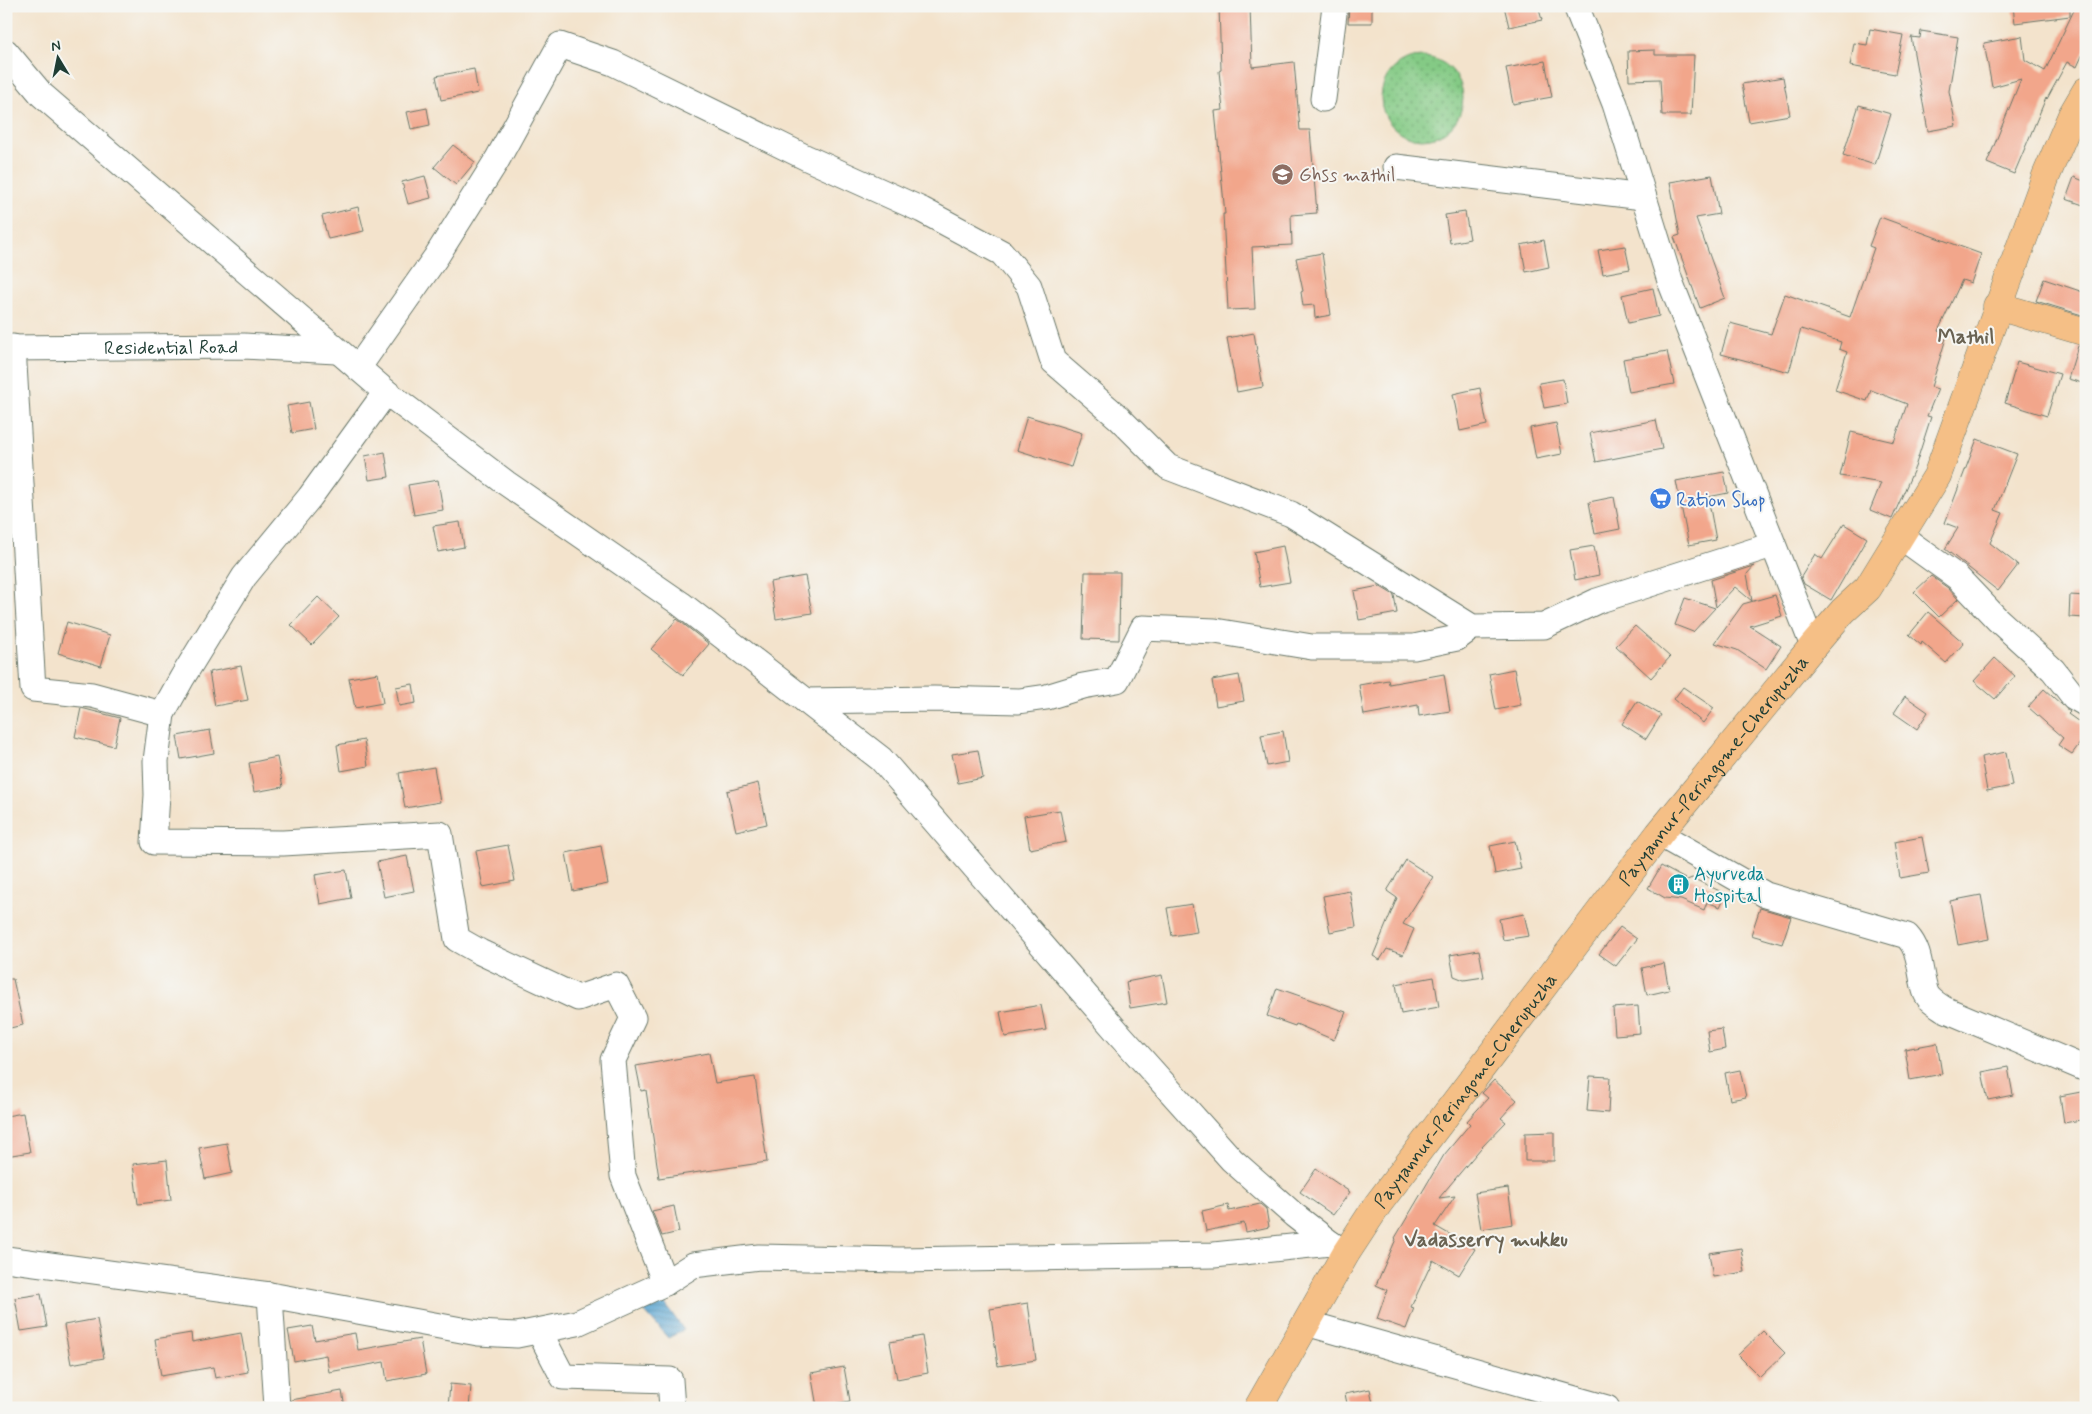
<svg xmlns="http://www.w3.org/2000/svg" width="2092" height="1414" viewBox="0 0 2092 1414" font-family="Mynerve,sans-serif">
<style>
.park{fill:url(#park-dots);stroke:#52845c}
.water{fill:url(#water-rules);stroke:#3c7082}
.building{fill:#f2a68b}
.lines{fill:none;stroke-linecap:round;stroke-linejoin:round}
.minor-casing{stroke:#697769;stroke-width:27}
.major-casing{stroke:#697769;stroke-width:29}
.minor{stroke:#fff;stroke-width:25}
.major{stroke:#f5bf86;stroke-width:28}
.labels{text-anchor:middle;stroke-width:4;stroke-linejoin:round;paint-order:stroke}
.education-label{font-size:19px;fill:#785e54;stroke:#f6f6f2;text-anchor:start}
.street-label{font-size:19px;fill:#1f3d34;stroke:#f6f6f2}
.shop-label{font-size:19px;fill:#366cbe;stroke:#f6f6f2;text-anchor:start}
.culture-label{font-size:19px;fill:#0d838f;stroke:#f6f6f2;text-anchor:start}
.quarter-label{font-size:21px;font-weight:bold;fill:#696252;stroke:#f6f6f2}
</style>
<defs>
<pattern id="park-dots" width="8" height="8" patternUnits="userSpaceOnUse" patternTransform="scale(1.25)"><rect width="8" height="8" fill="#84ca85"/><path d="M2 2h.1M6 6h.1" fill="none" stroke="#6ba56e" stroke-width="1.8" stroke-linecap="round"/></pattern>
<pattern id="water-rules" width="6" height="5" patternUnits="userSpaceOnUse" patternTransform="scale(1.25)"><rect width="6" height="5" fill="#59a4d1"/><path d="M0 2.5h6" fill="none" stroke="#4987aa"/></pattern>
</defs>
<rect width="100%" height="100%" fill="#f6f6f2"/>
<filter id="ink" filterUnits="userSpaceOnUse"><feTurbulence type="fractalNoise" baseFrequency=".02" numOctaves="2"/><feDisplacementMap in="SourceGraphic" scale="10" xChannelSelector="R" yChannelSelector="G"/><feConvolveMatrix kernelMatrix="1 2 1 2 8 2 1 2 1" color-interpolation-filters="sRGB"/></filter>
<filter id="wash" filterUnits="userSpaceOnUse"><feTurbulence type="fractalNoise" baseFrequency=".0096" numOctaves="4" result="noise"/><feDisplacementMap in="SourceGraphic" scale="20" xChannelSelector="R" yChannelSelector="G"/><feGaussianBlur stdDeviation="1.12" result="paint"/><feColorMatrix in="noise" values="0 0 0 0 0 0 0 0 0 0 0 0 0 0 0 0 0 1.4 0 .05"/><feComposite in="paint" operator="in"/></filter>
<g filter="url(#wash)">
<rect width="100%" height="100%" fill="#f3e3cc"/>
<circle class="park" cx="1422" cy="98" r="41"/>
<polygon class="water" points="661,1298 684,1330 668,1338 644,1311"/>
<g id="blocks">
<g class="building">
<polygon points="1219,6 1250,6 1252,67 1294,62 1300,130 1310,130 1317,213 1291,215 1292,245 1252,247 1255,309 1228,310 1223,214 1225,214 1215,111 1223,110 1219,71 1221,70"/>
<polygon points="1349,6 1372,6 1372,23 1348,23"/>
<polygon points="1504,6 1538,6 1542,20 1509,27"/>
<polygon points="2013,6 2070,6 2070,16 2015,23"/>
<polygon points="2076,6 2086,6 2086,47 2077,67 2067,62 2047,99 2046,98 2014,174 1987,163 2021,79 1992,87 1984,43 2022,36 2025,60 2045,71"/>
<polygon points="1870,29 1903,35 1895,74 1850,66 1854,43 1867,45"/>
<polygon points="1921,31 1958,37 1949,91 1956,126 1928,131 1911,37 1920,38"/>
<polygon points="1655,50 1655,55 1694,55 1691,115 1662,115 1660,79 1629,80 1628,51"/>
<polygon points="1545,61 1552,97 1513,104 1506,68"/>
<polygon points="474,69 478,93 441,100 436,76"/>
<polygon points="1783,77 1790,115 1749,122 1742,84"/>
<polygon points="1859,105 1891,114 1875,165 1843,155"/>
<polygon points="427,108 430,125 411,129 407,112"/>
<polygon points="453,145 475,162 456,185 434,167"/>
<polygon points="1712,175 1719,214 1696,218 1725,298 1700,308 1674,237 1680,235 1670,182"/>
<polygon points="425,176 431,198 408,204 402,182"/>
<polygon points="2074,177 2086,182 2086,206 2066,199"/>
<polygon points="358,207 364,231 328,239 322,216"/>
<polygon points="1465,212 1470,239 1450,243 1445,215"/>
<polygon points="1880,217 1981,254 1971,283 1962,280 1938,331 1947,335 1931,387 1938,389 1927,416 1931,417 1915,467 1892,519 1870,510 1881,483 1840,476 1851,432 1894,442 1907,404 1871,390 1867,401 1835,390 1847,352 1839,349 1841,342 1801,329 1789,372 1721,354 1730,323 1771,334 1785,294 1850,317 1874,248 1869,246"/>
<polygon points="1544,240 1549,267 1526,272 1521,245"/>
<polygon points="1625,246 1630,269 1603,274 1598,250"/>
<polygon points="1322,253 1331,315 1315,318 1314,305 1303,306 1301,292 1303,291 1296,258"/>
<polygon points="2044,279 2086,293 2086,303 2082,315 2036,301"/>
<polygon points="1653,288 1659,316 1628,323 1622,295"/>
<polygon points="1254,333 1263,387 1237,392 1227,338"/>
<polygon points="2078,346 2086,347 2086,384 2068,379"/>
<polygon points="1667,351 1674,384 1629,392 1623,359"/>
<polygon points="2017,362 2060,374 2047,416 2005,403"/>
<polygon points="1563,379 1567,404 1544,408 1539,383"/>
<polygon points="1480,388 1487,425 1460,431 1453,394"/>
<polygon points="309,402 314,429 292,433 287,406"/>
<polygon points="1027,416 1082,433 1071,467 1017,450"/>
<polygon points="1656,420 1662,449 1596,462 1590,433"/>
<polygon points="1556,423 1562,454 1536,459 1530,428"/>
<polygon points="1977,439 2017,454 1995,510 2003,513 1990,543 2018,565 1998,591 1945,549 1958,528 1945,523"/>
<polygon points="385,452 389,477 369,480 365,456"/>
<polygon points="1724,472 1728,493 1708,497 1716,540 1689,545 1676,481"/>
<polygon points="438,480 443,510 414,515 408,485"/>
<polygon points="1614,497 1620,529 1595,534 1589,502"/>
<polygon points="460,522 464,547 438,552 433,526"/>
<polygon points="1844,524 1867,538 1831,600 1804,584 1801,577 1815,554 1822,559"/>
<polygon points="1283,546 1290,582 1260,587 1254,552"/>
<polygon points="1594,546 1599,575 1575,580 1570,550"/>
<polygon points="1754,566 1747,574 1752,601 1735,587 1716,607 1711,580"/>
<polygon points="1085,572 1120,572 1119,640 1083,639"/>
<polygon points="805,576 812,613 776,619 770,582"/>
<polygon points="1931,576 1948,588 1958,599 1939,617 1914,592"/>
<polygon points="1379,586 1394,595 1397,613 1359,620 1354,591"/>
<polygon points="1775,595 1782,616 1750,626 1781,646 1766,669 1737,650 1715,643 1743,604"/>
<polygon points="2070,595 2086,596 2086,618 2069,617"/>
<polygon points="318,597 339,617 312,645 291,625"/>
<polygon points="1685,598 1715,608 1693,632 1675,625"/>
<polygon points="1928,612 1964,643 1946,663 1922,642 1921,645 1909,635"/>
<polygon points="677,619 709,644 683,675 651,649"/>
<polygon points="67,622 110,635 101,666 58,653"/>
<polygon points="1635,626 1670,657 1651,678 1616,646"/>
<polygon points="1995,658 2015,676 1995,699 1974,681"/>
<polygon points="241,666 248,700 215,706 209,672"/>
<polygon points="1514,669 1521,705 1496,710 1489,674"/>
<polygon points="378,673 383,703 355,708 349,678"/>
<polygon points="1444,674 1450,711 1419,716 1418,705 1364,715 1359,685 1388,680 1389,684"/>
<polygon points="1239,675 1244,701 1216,706 1212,680"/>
<polygon points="413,684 416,703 399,706 396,687"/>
<polygon points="1683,687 1714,708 1703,723 1674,699"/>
<polygon points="2044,689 2070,712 2068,714 2086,727 2086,735 2072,754 2058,745 2063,738 2028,707"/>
<polygon points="1905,696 1928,712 1917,729 1894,713"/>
<polygon points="1637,701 1661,715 1646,739 1622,724"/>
<polygon points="81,708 120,718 114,746 75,737"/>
<polygon points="210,730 214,753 181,759 177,736"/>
<polygon points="1283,731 1288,762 1267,766 1261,735"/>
<polygon points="364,740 368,766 341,771 337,745"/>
<polygon points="978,750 983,778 958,783 952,754"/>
<polygon points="2006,752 2012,786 1987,791 1981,757"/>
<polygon points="277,757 283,787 254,792 249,763"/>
<polygon points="434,767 440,802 405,808 399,773"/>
<polygon points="758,783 767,824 736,831 727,791"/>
<polygon points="1060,810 1066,842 1030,849 1024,816"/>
<polygon points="1922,837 1929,873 1900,878 1894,842"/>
<polygon points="1515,841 1521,869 1495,874 1490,846"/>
<polygon points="508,845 515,881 483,887 476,851"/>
<polygon points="601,846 608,884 573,891 566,853"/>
<polygon points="407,856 414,891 384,897 377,862"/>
<polygon points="1406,860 1433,877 1403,924 1414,929 1403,955 1387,949 1380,960 1373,956 1397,898 1387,891"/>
<polygon points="1661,866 1687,880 1692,878 1726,894 1720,907 1707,902 1704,910 1681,900 1665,898 1648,888"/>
<polygon points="346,870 351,898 320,904 315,875"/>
<polygon points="1350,891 1356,927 1330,932 1323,896"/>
<polygon points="1981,895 1989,939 1958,945 1950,901"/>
<polygon points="1192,904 1197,932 1172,936 1167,908"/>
<polygon points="1760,908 1791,917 1782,944 1751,935"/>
<polygon points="1524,914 1529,936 1503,940 1499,919"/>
<polygon points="1620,927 1637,939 1616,966 1599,954"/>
<polygon points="1479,950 1484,977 1464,980 1454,976 1450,955"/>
<polygon points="1664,963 1669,990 1647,995 1642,968"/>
<polygon points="1162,975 1167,1002 1130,1008 1126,982"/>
<polygon points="1434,977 1439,1007 1401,1014 1396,984"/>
<polygon points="6,979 13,979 23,1025 6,1029"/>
<polygon points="1277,988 1346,1012 1334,1040 1296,1024 1295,1026 1267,1016"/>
<polygon points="1041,1005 1046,1030 1005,1037 1000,1012"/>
<polygon points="1638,1006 1640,1033 1615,1035 1613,1008"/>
<polygon points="1722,1029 1725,1049 1710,1052 1707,1031"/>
<polygon points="1937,1043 1942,1074 1910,1080 1905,1049"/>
<polygon points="709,1053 715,1083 755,1077 767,1162 659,1178 646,1090 641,1091 636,1066"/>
<polygon points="2008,1067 2013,1095 1988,1100 1982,1072"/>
<polygon points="1740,1070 1746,1097 1730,1100 1725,1073"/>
<polygon points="1590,1076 1610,1077 1608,1113 1587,1111"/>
<polygon points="1494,1080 1517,1100 1501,1118 1506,1122 1481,1148 1439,1198 1455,1196 1435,1226 1475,1249 1459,1275 1433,1260 1411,1307 1414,1308 1406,1329 1377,1319 1387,1290 1376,1285 1396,1239 1395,1238 1444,1155 1470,1124 1467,1121 1488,1098 1482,1093"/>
<polygon points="2086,1091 2086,1119 2064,1123 2060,1096"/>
<polygon points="23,1113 30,1152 6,1156 6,1116"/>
<polygon points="1554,1132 1554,1161 1525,1161 1525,1133"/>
<polygon points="227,1143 232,1173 205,1179 199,1148"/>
<polygon points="167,1160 171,1200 138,1204 133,1164"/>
<polygon points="1316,1169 1350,1192 1333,1215 1300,1192"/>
<polygon points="1508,1188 1513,1224 1481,1229 1475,1193"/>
<polygon points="1260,1204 1266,1209 1269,1227 1246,1232 1244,1223 1206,1231 1202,1211 1228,1205 1229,1211"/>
<polygon points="674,1206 679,1232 662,1236 652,1211"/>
<polygon points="1741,1248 1745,1272 1713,1277 1709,1253"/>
<polygon points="41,1294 47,1327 21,1331 15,1298"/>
<polygon points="1028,1303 1036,1360 998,1366 990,1309"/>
<polygon points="97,1319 104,1358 71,1364 64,1325"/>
<polygon points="312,1326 315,1340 355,1333 358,1350 420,1339 426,1374 387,1381 384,1362 329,1372 326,1355 294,1361 288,1330"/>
<polygon points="1763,1331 1785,1353 1760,1377 1738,1355"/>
<polygon points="191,1333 192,1342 241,1333 248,1372 215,1378 213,1367 161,1376 155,1339"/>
<polygon points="922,1336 928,1373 897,1379 890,1342"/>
<polygon points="844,1367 850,1401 817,1407 811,1373"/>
<polygon points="450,1384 471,1386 469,1408 448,1408"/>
<polygon points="1370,1389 1374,1408 1348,1408 1345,1394"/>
<polygon points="342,1391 345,1408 292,1408 291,1400"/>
</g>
</g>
</g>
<g filter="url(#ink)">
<use href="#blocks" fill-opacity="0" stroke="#697769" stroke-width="1"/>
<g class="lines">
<defs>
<g id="minor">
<polyline points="1576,6 1615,104 1670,281 1813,646"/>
<polyline points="6,52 42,95 386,392 506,483 681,604 881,759 1120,1035 1232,1160 1294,1215 1330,1243 1346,1253"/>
<polyline points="1323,99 1335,6"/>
<polyline points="1396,167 1643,197"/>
<polyline points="13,347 33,689 92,695 162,714"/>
<path id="s1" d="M6 348 244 346 336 351"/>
<polyline points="358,368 436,257 497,160 560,45 613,63 807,158 922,210 1002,253 1029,286 1053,361 1119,418 1168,467 1291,514 1472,627 1544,626 1597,601 1772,545"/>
<polyline points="386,392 310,497 244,577 182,678 162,714 156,761 157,795 154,842 283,843 440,834 457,939 480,952 578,998 616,985 633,1018 613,1060 623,1176 665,1283"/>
<polyline points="1900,536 1957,577 1997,619 2053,670 2074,697 2086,704"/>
<polyline points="806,701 934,699 1019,701 1047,697 1083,686 1117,680 1143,628 1215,631 1312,647 1414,647 1457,638 1472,627"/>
<path d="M1659 834 1766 895 1907 936C1922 952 1919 974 1926 993 1929 1000 1938 1005 1944 1009L2086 1069"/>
<polyline points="6,1259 270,1295 478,1333 517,1335 577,1323 665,1283 693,1265 759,1257 899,1260 1214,1255 1330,1243"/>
<polyline points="270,1295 277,1408"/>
<polyline points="1306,1323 1607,1408"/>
<polyline points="539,1331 563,1377 670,1380 672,1408"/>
</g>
<g id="major">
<polyline points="1997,306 2086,332"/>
<path id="s2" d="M1258 1408 1346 1253 1378 1204 1659 834 1813 646 1843 611 1868 588 1937 476 2046 176 2072 115 2086 91"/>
</g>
</defs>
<use href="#minor" class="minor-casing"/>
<use href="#major" class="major-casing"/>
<use href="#minor" class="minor"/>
<use href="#major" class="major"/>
</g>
</g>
<defs>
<symbol id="school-disc" viewBox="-11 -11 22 22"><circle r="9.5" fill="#8d6e63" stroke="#f6f6f2"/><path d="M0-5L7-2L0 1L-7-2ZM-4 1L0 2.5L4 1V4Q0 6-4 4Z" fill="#fff"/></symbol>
<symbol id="supermarket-disc" viewBox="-11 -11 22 22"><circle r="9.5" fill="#3f7fe0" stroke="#f6f6f2"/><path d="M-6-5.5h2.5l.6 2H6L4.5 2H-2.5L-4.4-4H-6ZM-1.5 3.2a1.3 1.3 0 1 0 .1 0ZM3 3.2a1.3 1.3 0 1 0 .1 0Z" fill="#fff"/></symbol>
<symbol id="building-disc" viewBox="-11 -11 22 22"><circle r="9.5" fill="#0f9aa8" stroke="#f6f6f2"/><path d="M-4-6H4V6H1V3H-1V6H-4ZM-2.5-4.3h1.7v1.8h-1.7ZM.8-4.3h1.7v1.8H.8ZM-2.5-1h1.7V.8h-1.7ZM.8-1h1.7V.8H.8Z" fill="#fff"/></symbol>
</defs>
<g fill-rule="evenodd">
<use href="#school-disc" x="1270" y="162" width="25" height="25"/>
<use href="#supermarket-disc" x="1648" y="486" width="25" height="25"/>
<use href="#building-disc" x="1666" y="872" width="25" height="25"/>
</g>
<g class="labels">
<g class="education-label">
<text x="1299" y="181">Ghss mathil</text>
</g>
<g class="street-label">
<text dy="7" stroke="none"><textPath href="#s1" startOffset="165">Residential Road</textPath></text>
<text dy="7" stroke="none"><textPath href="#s2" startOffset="785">Payyannur-Peringome-Cherupuzha</textPath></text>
<text dy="7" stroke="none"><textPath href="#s2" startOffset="380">Payyannur-Peringome-Cherupuzha</textPath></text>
</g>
<g class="shop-label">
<text x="1676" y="506">Ration Shop</text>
</g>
<g class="culture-label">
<text x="1694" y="880">Ayurveda<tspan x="1694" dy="22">Hospital</tspan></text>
</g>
<g class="quarter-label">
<text x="1966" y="343">Mathil</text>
<text x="1486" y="1246">Vadasserry mukku</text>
</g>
</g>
<rect width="2092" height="1414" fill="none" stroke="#f6f6f2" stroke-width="25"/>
<g transform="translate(58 58) rotate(350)" stroke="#f6f6f2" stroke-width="4" paint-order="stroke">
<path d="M0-4L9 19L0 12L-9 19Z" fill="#1f3d34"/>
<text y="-8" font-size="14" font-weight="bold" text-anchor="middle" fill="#1f3d34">N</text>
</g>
</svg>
